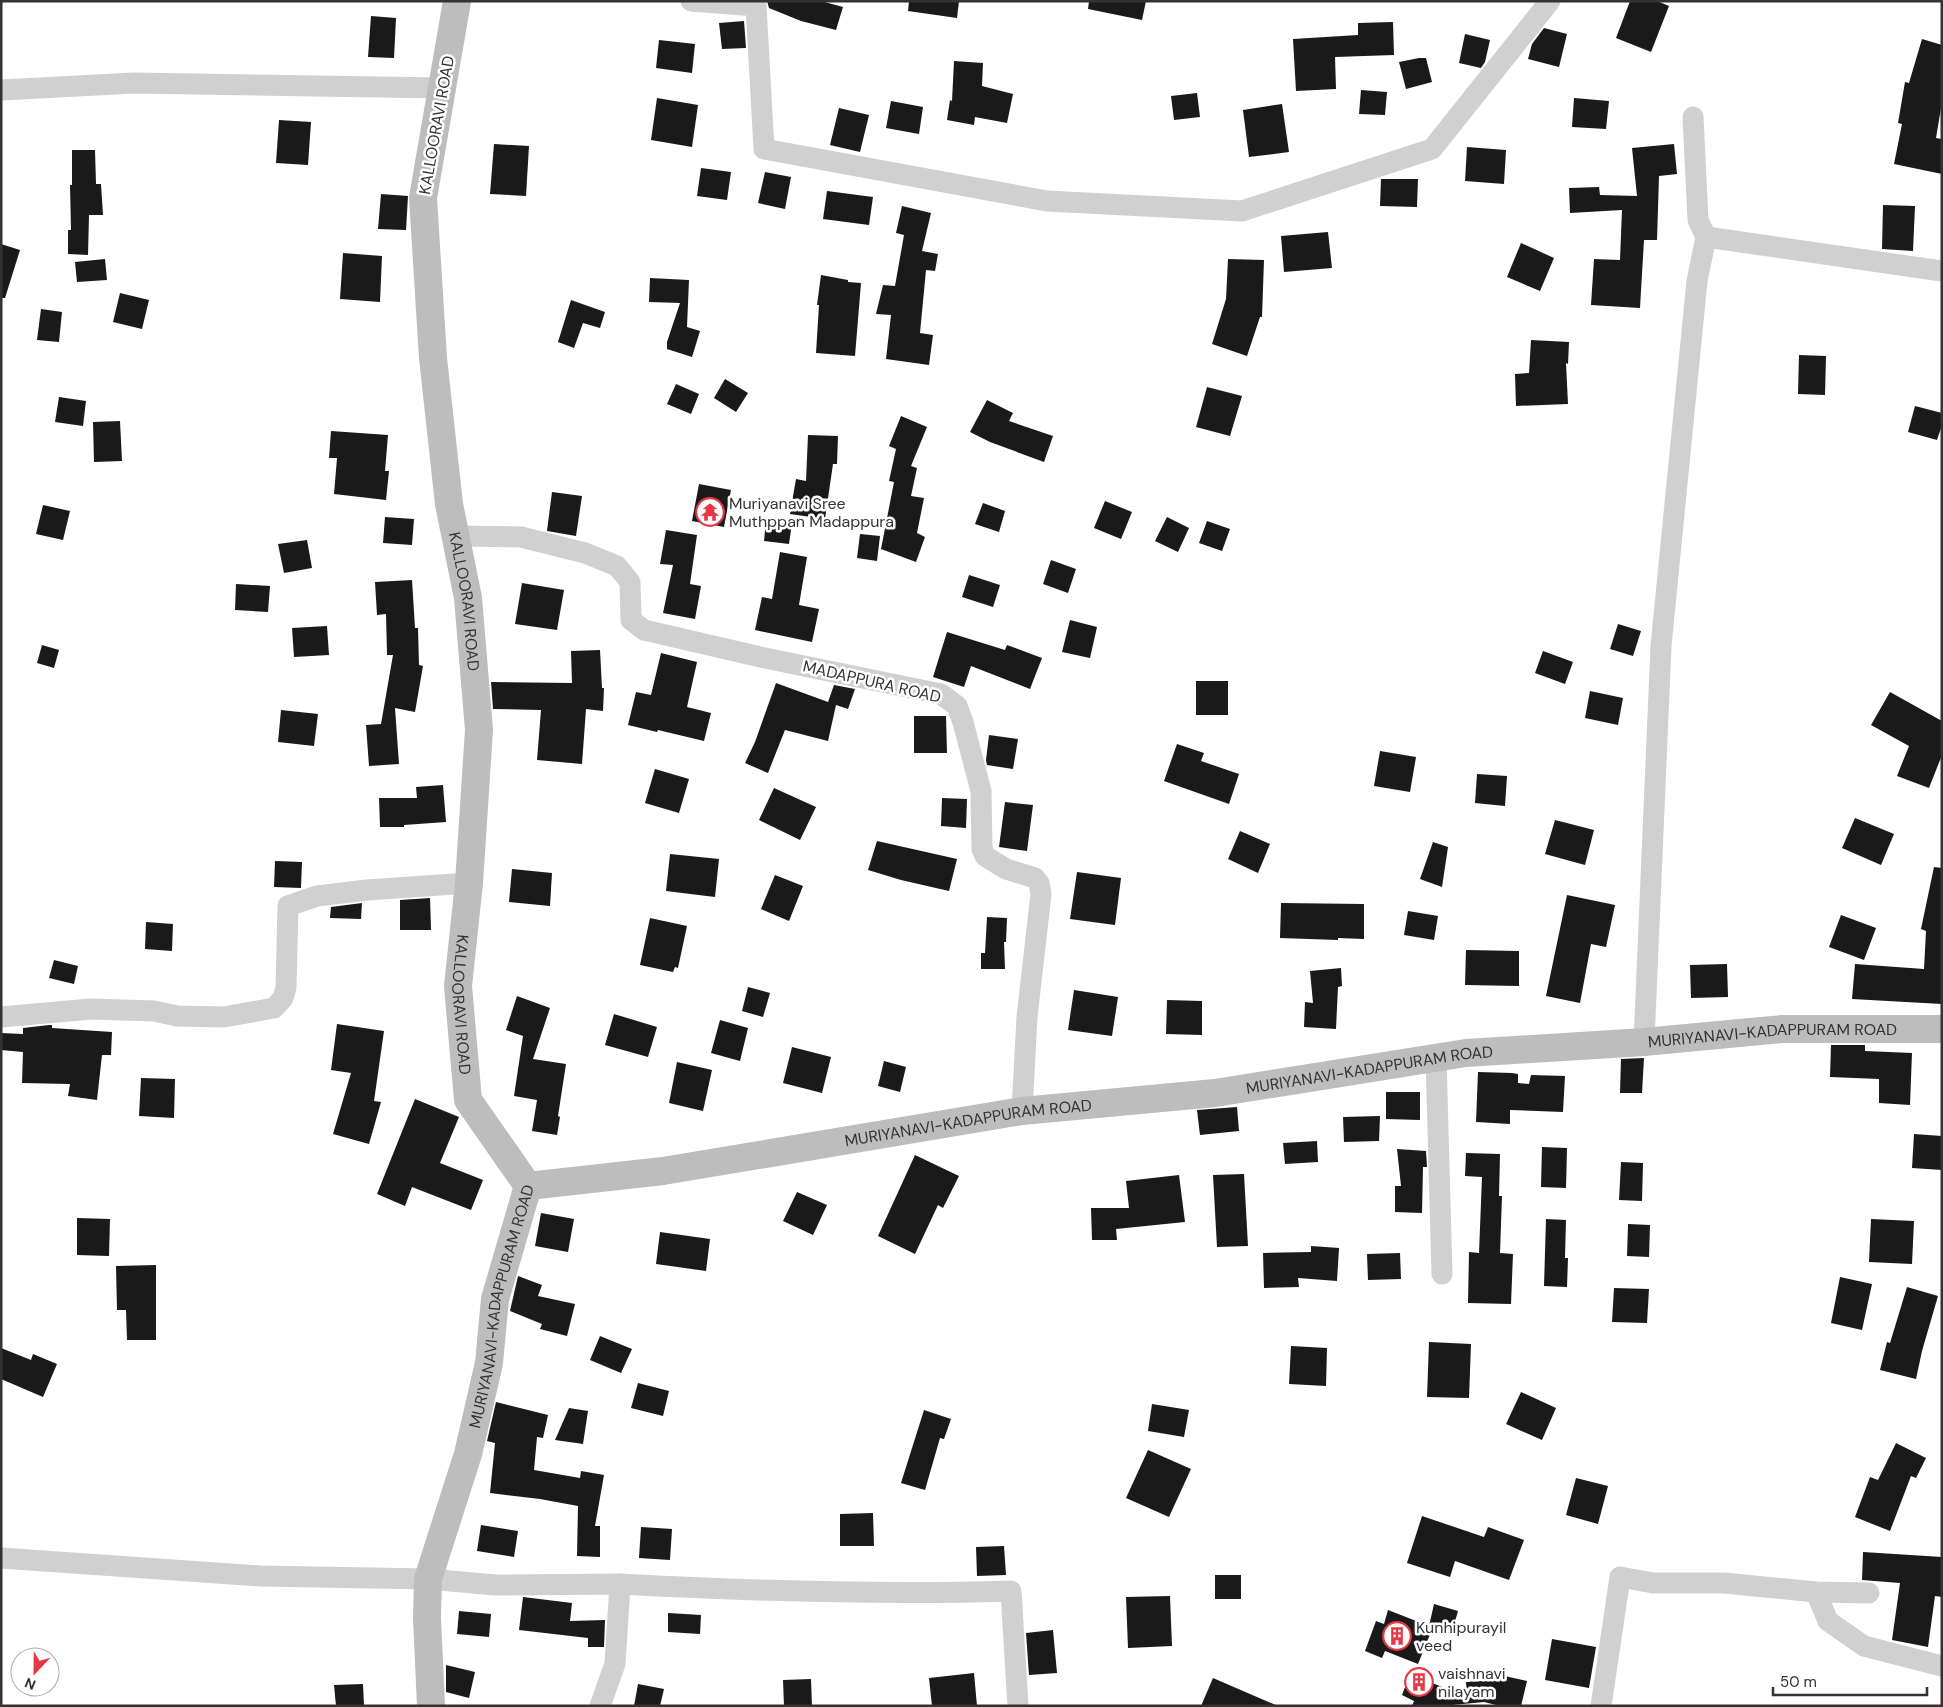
<svg xmlns="http://www.w3.org/2000/svg" width="1943" height="1707" viewBox="0 0 1943 1707" font-family="'DM Sans',sans-serif">
<style>
.building{fill:#1a1a1a}
.lines{fill:none;stroke-linecap:round;stroke-linejoin:round}
.street{stroke:#d0d0d0;stroke-width:21}
.secondary{stroke:#bdbdbd;stroke-width:28}
.labels{text-anchor:middle;stroke-width:5;stroke-linejoin:round;paint-order:stroke}
.street-label{font-size:16px;fill:#333;stroke:#fff}
.poi-label{font-size:16px;fill:#333;stroke:#fff;text-anchor:start}
</style>
<rect width="100%" height="100%" fill="#fff"/>
<g class="building">
<polygon points="767,1 821,1 843,7 836,30 801,21 769,8"/>
<polygon points="909,1 959,1 957,18 908,11"/>
<polygon points="1089,1 1146,1 1142,20 1088,9"/>
<polygon points="1630,1 1657,1 1669,6 1651,52 1616,38"/>
<polygon points="371,16 396,18 394,58 368,57"/>
<polygon points="744,21 746,48 722,49 719,23"/>
<polygon points="1393,22 1394,55 1335,57 1336,89 1296,91 1293,39 1358,35 1358,23"/>
<polygon points="1544,28 1567,34 1559,67 1528,59 1532,44"/>
<polygon points="1465,34 1490,40 1485,62 1481,68 1459,63"/>
<polygon points="1922,39 1942,45 1942,102 1936,138 1942,139 1942,174 1894,164 1902,124 1898,123 1905,82 1909,83"/>
<polygon points="659,40 695,44 692,73 656,68"/>
<polygon points="1419,58 1426,58 1432,82 1406,89 1399,62"/>
<polygon points="954,61 983,63 982,86 1013,94 1007,123 975,117 974,125 947,120 950,100 952,101"/>
<polygon points="1361,90 1387,92 1385,115 1359,114"/>
<polygon points="1197,93 1200,117 1174,120 1171,96"/>
<polygon points="657,98 698,105 692,147 651,140"/>
<polygon points="1574,98 1609,101 1606,129 1572,127"/>
<polygon points="891,101 923,107 919,134 886,128"/>
<polygon points="1282,104 1289,152 1249,157 1243,110"/>
<polygon points="839,108 869,115 860,152 830,145"/>
<polygon points="279,120 311,122 308,165 276,163"/>
<polygon points="494,144 529,146 526,196 490,194"/>
<polygon points="1674,144 1677,174 1659,176 1657,240 1644,240 1640,308 1591,305 1594,259 1620,260 1622,210 1570,213 1569,188 1599,187 1600,195 1637,196 1632,148"/>
<polygon points="1467,147 1506,150 1504,184 1465,181"/>
<polygon points="72,150 95,150 96,184 101,184 103,215 89,215 88,255 68,254 68,230 71,230 70,185 72,185"/>
<polygon points="701,168 731,172 727,200 697,196"/>
<polygon points="765,172 791,177 785,209 758,203"/>
<polygon points="1381,179 1418,179 1417,207 1380,206"/>
<polygon points="827,191 873,197 869,225 823,219"/>
<polygon points="381,194 408,196 406,230 378,229"/>
<polygon points="1883,205 1915,206 1913,251 1882,249"/>
<polygon points="902,206 931,213 922,251 938,254 935,271 926,270 920,333 933,335 929,365 886,359 891,315 876,314 883,285 895,286 904,235 896,233"/>
<polygon points="1328,232 1332,268 1284,272 1281,236"/>
<polygon points="1521,243 1554,258 1540,291 1507,277"/>
<polygon points="1,244 20,250 5,298 1,298"/>
<polygon points="343,253 382,256 380,302 340,299"/>
<polygon points="105,259 107,280 77,282 75,262"/>
<polygon points="1228,259 1264,260 1262,317 1260,317 1247,356 1212,344 1226,299"/>
<polygon points="821,275 848,280 848,282 861,283 855,356 816,353 819,305 817,305"/>
<polygon points="650,278 689,280 687,327 700,331 692,357 667,349 667,342 680,303 649,302"/>
<polygon points="120,293 149,300 142,329 113,322"/>
<polygon points="571,300 605,312 600,328 583,323 574,348 558,342"/>
<polygon points="41,309 62,312 59,342 37,340"/>
<polygon points="1531,340 1569,342 1568,364 1566,363 1568,404 1516,406 1515,374 1529,373"/>
<polygon points="1799,355 1826,356 1825,395 1798,394"/>
<polygon points="725,379 748,393 736,412 714,398"/>
<polygon points="676,384 699,394 691,414 667,404"/>
<polygon points="1207,387 1242,396 1230,436 1196,427"/>
<polygon points="59,397 86,401 83,426 55,422"/>
<polygon points="987,400 1013,413 1009,421 1053,436 1044,462 990,442 970,432"/>
<polygon points="1915,406 1942,413 1942,425 1937,440 1908,432"/>
<polygon points="901,416 927,427 911,466 917,468 911,496 924,498 917,533 925,537 916,562 881,549 894,482 889,481 896,449 889,446"/>
<polygon points="120,421 122,461 94,462 93,422"/>
<polygon points="331,431 388,435 385,471 389,471 386,500 334,494 337,458 329,458"/>
<polygon points="808,435 838,436 837,464 833,464 825,519 790,514 796,479 806,481"/>
<polygon points="699,484 731,490 724,527 692,521"/>
<polygon points="552,492 582,496 576,536 547,531"/>
<polygon points="1105,501 1132,512 1121,539 1094,528"/>
<polygon points="983,503 1005,511 999,532 975,524"/>
<polygon points="43,505 70,511 63,540 36,534"/>
<polygon points="385,517 414,519 412,545 383,543"/>
<polygon points="1167,517 1189,528 1178,552 1155,541"/>
<polygon points="766,520 792,523 789,544 764,541"/>
<polygon points="1207,521 1230,529 1222,551 1199,543"/>
<polygon points="666,530 697,535 690,584 701,586 695,619 663,613 673,565 660,564"/>
<polygon points="860,534 880,536 877,561 857,558"/>
<polygon points="307,540 312,568 284,573 278,544"/>
<polygon points="780,552 807,557 799,605 819,609 812,642 755,630 762,597 772,599"/>
<polygon points="1051,560 1076,569 1068,593 1043,584"/>
<polygon points="969,575 1000,585 993,607 962,597"/>
<polygon points="412,580 415,628 418,628 419,665 423,666 415,712 395,708 399,764 369,766 366,725 381,724 393,655 387,655 386,614 377,615 375,582"/>
<polygon points="522,583 564,590 557,630 515,624"/>
<polygon points="236,584 270,586 268,612 235,610"/>
<polygon points="1070,620 1097,627 1090,658 1062,652"/>
<polygon points="1618,624 1641,631 1633,656 1610,649"/>
<polygon points="327,626 329,655 294,657 292,628"/>
<polygon points="947,632 1005,650 1007,645 1042,658 1030,689 971,666 964,687 933,677"/>
<polygon points="42,645 59,650 54,668 37,663"/>
<polygon points="600,650 602,688 604,688 603,711 586,709 582,764 537,760 541,710 493,709 491,682 572,683 571,651"/>
<polygon points="1543,651 1573,662 1565,684 1535,673"/>
<polygon points="661,653 697,662 687,707 711,713 704,741 658,730 657,732 628,725 636,692 651,695"/>
<rect x="1196" y="681" width="32" height="34"/>
<polygon points="776,683 828,702 834,685 855,689 848,709 836,705 828,741 785,730 768,773 745,763 755,742"/>
<polygon points="1590,691 1623,698 1618,725 1585,718"/>
<polygon points="1890,692 1942,721 1942,755 1929,788 1897,776 1909,746 1871,725"/>
<polygon points="281,710 318,714 314,746 278,742"/>
<polygon points="914,716 946,716 947,753 914,753"/>
<polygon points="989,735 1018,739 1013,769 987,765 986,760"/>
<polygon points="1177,744 1204,753 1201,761 1239,774 1229,804 1164,781"/>
<polygon points="1380,751 1416,757 1410,792 1374,786"/>
<polygon points="655,769 689,779 679,813 645,803"/>
<polygon points="1477,774 1507,776 1505,806 1475,803"/>
<polygon points="443,785 446,822 404,825 404,827 380,827 379,798 417,798 416,787"/>
<polygon points="774,788 816,807 800,840 759,820"/>
<polygon points="942,798 967,799 966,828 941,826"/>
<polygon points="1005,802 1033,805 1027,851 999,847"/>
<polygon points="1855,818 1894,834 1881,865 1842,848"/>
<polygon points="1555,820 1594,830 1585,865 1545,854"/>
<polygon points="1240,831 1270,844 1258,873 1228,859"/>
<polygon points="877,841 957,859 949,891 901,880 868,870"/>
<polygon points="1433,842 1448,847 1442,887 1420,879"/>
<polygon points="670,854 719,859 715,897 666,891"/>
<polygon points="275,861 302,862 301,888 274,887"/>
<polygon points="1934,867 1942,868 1942,1004 1852,999 1855,964 1924,969 1926,931 1921,929"/>
<polygon points="512,869 552,873 550,906 509,902"/>
<polygon points="1077,872 1121,878 1115,925 1070,919"/>
<polygon points="775,875 803,886 789,921 761,909"/>
<polygon points="1567,895 1615,905 1606,947 1591,944 1580,1003 1546,996"/>
<polygon points="430,898 431,930 400,930 400,900"/>
<polygon points="362,903 361,919 330,918 331,907"/>
<polygon points="1281,903 1364,904 1364,939 1338,938 1338,940 1280,938"/>
<polygon points="1408,911 1438,916 1434,940 1404,935"/>
<polygon points="1841,915 1876,928 1864,960 1829,947"/>
<polygon points="987,917 1007,918 1006,942 1004,942 1005,969 981,969 981,953 985,953"/>
<polygon points="650,918 687,926 678,968 675,967 673,972 640,965"/>
<polygon points="146,922 173,924 172,951 145,949"/>
<polygon points="1466,950 1519,951 1519,986 1465,985"/>
<polygon points="54,960 78,966 74,984 49,978"/>
<polygon points="1727,964 1728,997 1691,998 1690,965"/>
<polygon points="1341,968 1342,986 1338,987 1336,1029 1304,1027 1305,1002 1313,1003 1310,971"/>
<polygon points="748,987 770,993 763,1017 742,1011"/>
<polygon points="1074,990 1118,997 1112,1036 1068,1030"/>
<polygon points="517,996 550,1008 533,1059 566,1064 558,1116 560,1117 557,1135 532,1131 537,1100 514,1096 523,1036 506,1030"/>
<polygon points="1167,1000 1202,1001 1202,1035 1166,1034"/>
<polygon points="614,1014 657,1027 648,1057 605,1045"/>
<polygon points="720,1020 748,1028 740,1061 711,1053"/>
<polygon points="337,1024 384,1031 374,1101 381,1102 369,1144 333,1134 351,1073 331,1070"/>
<polygon points="49,1025 52,1025 52,1028 112,1032 111,1055 102,1055 97,1100 68,1096 70,1084 22,1083 23,1052 1,1050 1,1033 23,1034 23,1028"/>
<polygon points="1831,1045 1865,1045 1865,1051 1912,1053 1910,1105 1879,1103 1879,1079 1830,1077"/>
<polygon points="792,1047 831,1057 822,1093 783,1083"/>
<polygon points="1644,1058 1642,1093 1620,1093 1621,1059"/>
<polygon points="884,1061 906,1067 900,1092 878,1086"/>
<polygon points="677,1062 712,1070 703,1111 669,1103"/>
<polygon points="1478,1072 1512,1073 1518,1074 1518,1083 1529,1084 1531,1075 1565,1076 1563,1112 1510,1110 1510,1124 1476,1122"/>
<polygon points="141,1078 175,1079 174,1118 139,1116"/>
<polygon points="1386,1092 1420,1092 1420,1120 1386,1119"/>
<polygon points="415,1099 459,1117 440,1163 483,1180 471,1210 412,1187 405,1206 377,1194"/>
<polygon points="1237,1107 1239,1131 1200,1135 1197,1110"/>
<polygon points="1380,1116 1379,1141 1344,1142 1343,1117"/>
<polygon points="1914,1134 1942,1136 1942,1170 1912,1168"/>
<polygon points="1317,1141 1318,1162 1285,1164 1283,1143"/>
<polygon points="1542,1147 1567,1148 1566,1188 1541,1187"/>
<polygon points="1397,1149 1426,1151 1427,1167 1423,1167 1422,1213 1395,1212 1395,1186 1401,1186"/>
<polygon points="1466,1153 1500,1154 1499,1196 1502,1196 1500,1253 1513,1254 1511,1304 1468,1303 1469,1252 1479,1253 1482,1177 1465,1176"/>
<polygon points="915,1155 959,1176 943,1208 938,1205 915,1254 878,1236"/>
<polygon points="1621,1162 1643,1163 1642,1201 1619,1200"/>
<polygon points="1244,1174 1248,1246 1217,1247 1213,1175"/>
<polygon points="1179,1175 1185,1222 1116,1229 1117,1240 1092,1240 1091,1208 1129,1208 1126,1181"/>
<polygon points="797,1192 827,1205 813,1235 783,1221"/>
<polygon points="541,1213 574,1219 568,1252 535,1246"/>
<polygon points="77,1218 110,1219 109,1256 77,1255"/>
<polygon points="1546,1219 1566,1220 1565,1258 1568,1258 1567,1287 1544,1286"/>
<polygon points="1871,1219 1914,1221 1912,1264 1869,1262"/>
<polygon points="1628,1224 1650,1225 1649,1257 1627,1256"/>
<polygon points="660,1232 710,1239 706,1271 656,1264"/>
<polygon points="1311,1246 1339,1248 1337,1281 1298,1278 1299,1287 1264,1288 1263,1253 1311,1252"/>
<polygon points="1400,1253 1401,1279 1368,1280 1367,1254"/>
<polygon points="156,1265 156,1340 127,1340 126,1310 117,1310 116,1266"/>
<polygon points="518,1276 542,1285 538,1296 575,1304 567,1336 540,1329 542,1324 510,1311"/>
<polygon points="1840,1277 1872,1284 1862,1330 1831,1323"/>
<polygon points="1907,1287 1938,1296 1922,1351 1916,1379 1880,1370 1887,1342 1890,1343"/>
<polygon points="1614,1288 1649,1289 1647,1323 1612,1322"/>
<polygon points="600,1336 632,1349 621,1373 590,1360"/>
<polygon points="1429,1342 1471,1344 1469,1398 1427,1397"/>
<polygon points="1291,1346 1327,1348 1326,1386 1289,1384"/>
<polygon points="1,1348 31,1360 33,1354 57,1364 43,1397 1,1379"/>
<polygon points="638,1383 669,1391 663,1416 631,1408"/>
<polygon points="1521,1392 1556,1408 1542,1440 1506,1424"/>
<polygon points="496,1402 548,1415 543,1438 537,1437 534,1470 580,1478 581,1471 604,1475 595,1526 600,1526 600,1557 577,1556 578,1506 540,1499 490,1493 495,1443 487,1441"/>
<polygon points="1152,1404 1189,1410 1184,1437 1148,1431"/>
<polygon points="569,1408 588,1411 583,1444 555,1440"/>
<polygon points="924,1410 951,1419 944,1439 940,1438 925,1490 901,1483"/>
<polygon points="1896,1443 1926,1458 1916,1478 1911,1476 1890,1531 1855,1517 1870,1477 1878,1480"/>
<polygon points="1148,1450 1191,1469 1169,1517 1126,1498"/>
<polygon points="1576,1478 1608,1486 1598,1524 1566,1515"/>
<polygon points="873,1513 874,1546 840,1546 840,1514"/>
<polygon points="1422,1516 1484,1537 1488,1527 1524,1540 1509,1580 1455,1561 1450,1577 1407,1563"/>
<polygon points="481,1525 518,1531 514,1557 477,1551"/>
<polygon points="641,1527 672,1529 670,1560 639,1558"/>
<polygon points="1004,1546 1006,1575 977,1576 976,1547"/>
<polygon points="1863,1552 1942,1557 1942,1597 1935,1596 1928,1647 1892,1640 1900,1583 1862,1580"/>
<rect x="1215" y="1575" width="26" height="24"/>
<polygon points="1170,1596 1172,1646 1128,1648 1126,1597"/>
<polygon points="523,1597 572,1603 570,1621 605,1620 604,1647 588,1647 588,1638 519,1630"/>
<polygon points="1434,1604 1458,1611 1452,1632 1430,1626 1433,1627 1418,1664 1385,1651 1382,1658 1365,1651 1376,1621 1384,1624 1388,1610 1429,1626"/>
<polygon points="459,1611 491,1614 489,1637 457,1634"/>
<polygon points="668,1613 701,1615 700,1634 668,1632"/>
<polygon points="1053,1630 1057,1673 1029,1675 1026,1633"/>
<polygon points="1552,1639 1596,1647 1589,1688 1545,1680"/>
<polygon points="446,1665 475,1672 469,1698 446,1692"/>
<polygon points="974,1673 977,1706 932,1706 929,1678"/>
<polygon points="1410,1674 1467,1697 1466,1682 1500,1679 1500,1675 1527,1681 1521,1706 1500,1706 1484,1702 1442,1706 1412,1706 1414,1701 1402,1695"/>
<polygon points="1213,1678 1278,1706 1201,1706"/>
<polygon points="811,1679 812,1706 784,1706 783,1680"/>
<polygon points="363,1684 364,1706 336,1706 334,1685"/>
<polygon points="638,1684 664,1689 660,1706 634,1706"/>
</g>
<g class="lines">
<g class="street">
<polyline points="691,1 756,6 764,149 1047,201 1242,211 1432,149 1550,1"/>
<polyline points="1,90 134,83 442,88"/>
<polyline points="1706,237 1942,271"/>
<polyline points="455,536 521,537 585,553 617,566 630,582 631,620 644,630 765,658 941,694 957,706 963,722 981,791 982,849 985,856 1006,869 1035,878 1039,883 1041,894 1027,1017 1022,1111"/>
<polyline points="1,1017 91,1009 154,1011 177,1016 224,1017 274,1008 283,998 286,988 288,906 317,896 367,890 469,883"/>
<polyline points="1644,1042 1661,646 1697,281 1706,237 1698,220 1693,117"/>
<polyline points="1436,1057 1442,1274"/>
<polyline points="1,1558 261,1576 428,1579 495,1585 620,1584 615,1664 600,1706"/>
<path d="M620 1584C750 1591 881 1595 1011 1591L1018 1706"/>
<polyline points="1816,1592 1828,1621 1864,1646 1942,1666"/>
<polyline points="1601,1706 1620,1577 1653,1583 1724,1583 1816,1592 1869,1593"/>
</g>
<g class="secondary">
<path id="s1" d="M457 1 423 198 433 358 449 504 468 598 479 730 469 883 458 986 468 1100 528 1186"/>
<path id="s2" d="M528 1186 663 1171 1022 1111 1215 1093 1466 1053 1644 1042 1782 1029H1942"/>
<path id="s3" d="M431 1706 427 1618 428 1579 468 1454 489 1363 495 1299 528 1186"/>
</g>
</g>
<defs>
<symbol id="temple-ring" viewBox="-11 -11 22 22"><circle r="9.5" fill="#fff" stroke="#e63946" stroke-width="1.5"/><path d="M0-6L5-2H3V0L6.5 2.5H4V6H1.5V3h-3V6H-4V2.5H-6.5L-3 0V-2H-5Z" fill="#e63946"/></symbol>
<symbol id="building-ring" viewBox="-11 -11 22 22"><circle r="9.5" fill="#fff" stroke="#e63946" stroke-width="1.5"/><path d="M-4-6H4V6H1V3H-1V6H-4ZM-2.5-4.3h1.7v1.8h-1.7ZM.8-4.3h1.7v1.8H.8ZM-2.5-1h1.7V.8h-1.7ZM.8-1h1.7V.8H.8Z" fill="#e63946"/></symbol>
</defs>
<g fill-rule="evenodd">
<use href="#temple-ring" x="694" y="496" width="32" height="32"/>
<use href="#building-ring" x="1381" y="1620" width="32" height="32"/>
<use href="#building-ring" x="1403" y="1666" width="32" height="32"/>
</g>
<g class="labels">
<g class="street-label">
<text transform="translate(436 125) rotate(-80)" y="6">KALLOORAVI ROAD</text>
<text dy="6" stroke="none"><textPath href="#s1" startOffset="606">KALLOORAVI ROAD</textPath></text>
<text transform="translate(872 681) rotate(13)" y="6">MADAPPURA ROAD</text>
<text dy="6" stroke="none"><textPath href="#s1" startOffset="1011">KALLOORAVI ROAD</textPath></text>
<text dy="6" stroke="none"><textPath href="#s2" startOffset="1255">MURIYANAVI-KADAPPURAM ROAD</textPath></text>
<text dy="6" stroke="none"><textPath href="#s2" startOffset="850">MURIYANAVI-KADAPPURAM ROAD</textPath></text>
<text dy="6" stroke="none"><textPath href="#s2" startOffset="445">MURIYANAVI-KADAPPURAM ROAD</textPath></text>
<text dy="6" stroke="none"><textPath href="#s3" startOffset="410">MURIYANAVI-KADAPPURAM ROAD</textPath></text>
</g>
<g class="poi-label">
<text x="729" y="509">Muriyanavi Sree<tspan x="729" dy="18">Muthppan Madappura</tspan></text>
<text x="1416" y="1633">Kunhipurayil<tspan x="1416" dy="18">veed</tspan></text>
<text x="1438" y="1679">vaishnavi<tspan x="1438" dy="18">nilayam</tspan></text>
</g>
</g>
<rect width="1943" height="1707" fill="none" stroke="#333333" stroke-width="5"/>
<g transform="translate(35 1672) rotate(202)"><circle r="24" fill="#ffffff" stroke="#adadad"/>
<path d="M0-4L9 19L0 12L-9 19Z" fill="#e63946"/>
<text y="-8" font-size="14" font-weight="bold" text-anchor="middle" fill="#333333">N</text>
</g>
<path d="M1773 1687v8h154v-8" fill="none" stroke="#333333" stroke-width="2.5"/>
<text x="1780" y="1687" font-size="15" fill="#333333" stroke="#ffffff" stroke-width="4" paint-order="stroke">50 m</text>
</svg>
